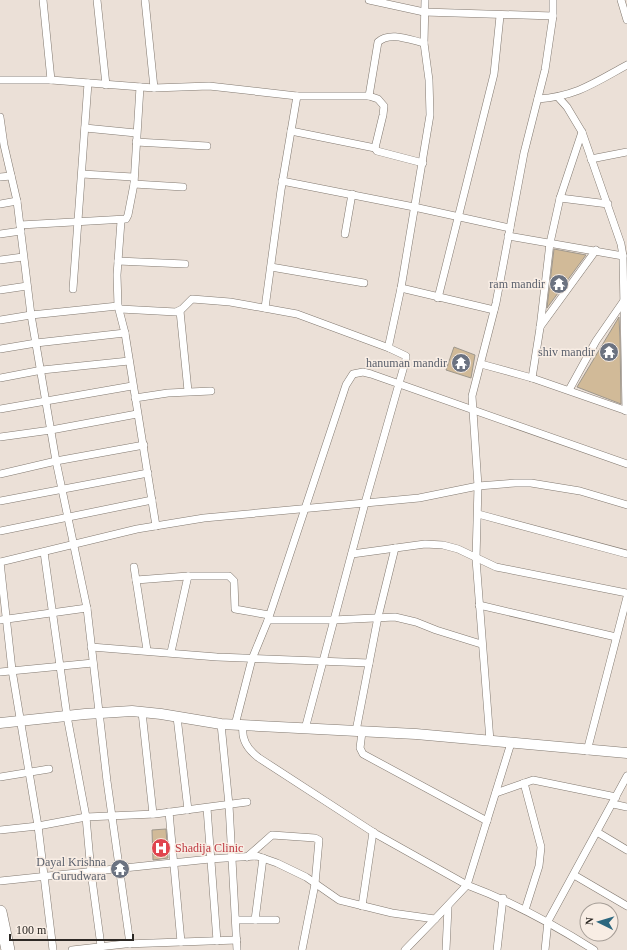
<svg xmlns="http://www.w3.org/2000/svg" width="627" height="950" viewBox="0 0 627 950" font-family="'Times New Roman',serif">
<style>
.building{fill:#d1ba98;stroke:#9e978c}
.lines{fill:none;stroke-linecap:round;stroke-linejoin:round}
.street-casing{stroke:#827970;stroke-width:8}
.secondary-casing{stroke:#827970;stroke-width:11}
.highway-casing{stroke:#827970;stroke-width:14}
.street{stroke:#fff;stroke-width:7}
.secondary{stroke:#fff;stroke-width:10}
.highway{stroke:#fff;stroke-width:13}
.labels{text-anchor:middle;stroke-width:3;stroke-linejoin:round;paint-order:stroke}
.worship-label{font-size:12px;fill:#5b616d;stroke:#f8ede4;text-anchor:end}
.health-label{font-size:12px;fill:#be3a42;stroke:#f8ede4;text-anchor:start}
</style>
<rect width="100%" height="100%" fill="#ebe0d7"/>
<g class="building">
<polygon points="554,249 586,255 547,308"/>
<polygon points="619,317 620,340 621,404 577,387"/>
<polygon points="454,347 475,355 471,378 446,370"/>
<polygon points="166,829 168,858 153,860 152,830"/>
</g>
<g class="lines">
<defs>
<g id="street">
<polyline points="43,0 51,80"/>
<polyline points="97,0 106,85"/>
<polyline points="145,0 154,88"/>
<polyline points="369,0 424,12 553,16"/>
<polyline points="621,0 627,20"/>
<polyline points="0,80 51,80 154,88 209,86 297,96 369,96 378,99 384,106 383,115 375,148 377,151 423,163"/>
<path d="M369 96 378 42C390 31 410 40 424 43"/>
<polyline points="558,97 567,107 582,132 621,244 623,256 626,411"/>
<path d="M538 99C577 96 594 83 627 65"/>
<polyline points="0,117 4,145 17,201 31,315 56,461 87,608 107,781 130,944"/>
<polyline points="85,128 136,133"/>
<polyline points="291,131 375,148"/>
<polyline points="136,142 207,146"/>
<polyline points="591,159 627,152"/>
<polyline points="82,174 133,177"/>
<polyline points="0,177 11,176"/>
<polyline points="282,181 414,207 510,228"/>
<polyline points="134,184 183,187"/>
<polyline points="560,198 608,204"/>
<polyline points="0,204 17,201"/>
<polyline points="121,221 117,275 118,306 125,333 156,526"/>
<polyline points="20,225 126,219 128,215 134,184 140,87"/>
<polyline points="0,234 21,231"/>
<polyline points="345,234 352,194"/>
<polyline points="508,236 623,256"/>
<polyline points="0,260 23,257"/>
<polyline points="118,261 185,264"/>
<polyline points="271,267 364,283"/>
<polyline points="401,288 494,310"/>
<polyline points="73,289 88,83"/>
<polyline points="0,290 27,286"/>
<polyline points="438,298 494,74 500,16"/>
<polyline points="265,308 281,190 297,96"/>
<polyline points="120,309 176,312 182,309 192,299 230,302 297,314 389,348"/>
<polyline points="180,311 188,391"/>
<polyline points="0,320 31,315 118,306"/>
<polyline points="540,327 596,250"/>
<polyline points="0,349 36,343 125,333"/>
<polyline points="481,364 532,378 627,411"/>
<polyline points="0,378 42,370 129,361"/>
<polyline points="532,378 540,328 550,243 560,198 582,132"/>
<polyline points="569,390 596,341 623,302"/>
<polyline points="135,398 168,393 211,391"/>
<polyline points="0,409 132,386"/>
<polyline points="0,437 51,430 137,414"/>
<polyline points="0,474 56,461 144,445"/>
<polyline points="0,501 148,473"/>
<polyline points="478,514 627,554"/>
<polyline points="0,531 152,500"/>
<polyline points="44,552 67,716 86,817 91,872 101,946"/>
<polyline points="352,554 425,544 443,545 458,549 496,567 627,593"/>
<polyline points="0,562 137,529 204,518 419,498 478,486 515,483 531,483 580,491 627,505"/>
<polyline points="0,562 12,670 38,826 53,950"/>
<polyline points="134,567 147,650"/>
<polyline points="136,580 188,576 229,576 234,581 235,609 269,615"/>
<polyline points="479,605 616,637"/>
<polyline points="0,620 87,608"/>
<polyline points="268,620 333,620 395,617 416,622 436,630 481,644"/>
<polyline points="91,647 217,657 369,663"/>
<polyline points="171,652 188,576"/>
<polyline points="0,672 93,663"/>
<polyline points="142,712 153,814"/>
<polyline points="177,717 188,810"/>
<polyline points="221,724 229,805 237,950"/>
<polyline points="235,725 252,659 268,620 346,385 353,374 363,372 371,374 627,464"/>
<polyline points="305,729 365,503 406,359 406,356 389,348 389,344 401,288 430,115 429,80 424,43 425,0"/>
<polyline points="356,731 378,617 395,548"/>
<polyline points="362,732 360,748 363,754 487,821"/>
<polyline points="490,741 476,559 478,486 472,396 496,303 524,153 545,70 553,16 553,0"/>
<path d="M511 743 467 885C513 902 553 924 594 950"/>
<polyline points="587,751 627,597"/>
<polyline points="0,777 49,769"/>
<polyline points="524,783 541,847 539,866 525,910"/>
<polyline points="496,793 533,780 616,797"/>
<polyline points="613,804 627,807"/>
<polyline points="207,808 217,941"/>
<polyline points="169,812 181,942"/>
<polyline points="0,830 38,826 86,817 155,814 247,802"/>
<polyline points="597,832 627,850"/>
<polyline points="247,857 272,835 315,838 319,840 315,884 302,950"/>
<polyline points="574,875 627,906"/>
<path d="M0 881 210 859 257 856 277 863 306 877 339 900 392 913 435 919 467 885 376 834 259 758C248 750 241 740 243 726"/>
<polyline points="362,906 373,832"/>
<polyline points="236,920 276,920"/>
<polyline points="255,920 263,858"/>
<polyline points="72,950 125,944 237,940"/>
<polyline points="405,950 435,919"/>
<polyline points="446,950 448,907"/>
<polyline points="497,950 503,898"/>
<polyline points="545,950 548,921 627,776"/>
</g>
<polyline id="secondary" points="0,723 85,714 132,711 161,714 221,724 416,734 627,753"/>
<polyline id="highway" points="0,912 8,950"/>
</defs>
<use href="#street" class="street-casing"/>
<use href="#secondary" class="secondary-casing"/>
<use href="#highway" class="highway-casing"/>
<use href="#street" class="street"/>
<use href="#secondary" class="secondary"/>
<use href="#highway" class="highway"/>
</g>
<defs>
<symbol id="temple-disc" viewBox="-11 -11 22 22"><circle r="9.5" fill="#6b7280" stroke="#f8ede4"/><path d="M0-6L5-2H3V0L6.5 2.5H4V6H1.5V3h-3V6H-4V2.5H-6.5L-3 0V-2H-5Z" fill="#fff"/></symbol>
<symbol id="hospital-disc" viewBox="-11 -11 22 22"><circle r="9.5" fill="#e0444e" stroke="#f8ede4"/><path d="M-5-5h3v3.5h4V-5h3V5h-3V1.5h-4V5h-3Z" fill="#fff"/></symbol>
</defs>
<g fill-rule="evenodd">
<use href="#temple-disc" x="548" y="273" width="22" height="22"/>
<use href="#temple-disc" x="598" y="341" width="22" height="22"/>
<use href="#temple-disc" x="450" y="352" width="22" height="22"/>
<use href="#hospital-disc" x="150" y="837" width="22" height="22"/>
<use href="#temple-disc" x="109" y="858" width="22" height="22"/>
</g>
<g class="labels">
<g class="worship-label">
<text x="545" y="288">ram mandir</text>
<text x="595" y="356">shiv mandir</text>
<text x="447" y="367">hanuman mandir</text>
<text x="106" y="866">Dayal Krishna<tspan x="106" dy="14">Gurudwara</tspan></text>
</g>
<g class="health-label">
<text x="175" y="852">Shadija Clinic</text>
</g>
</g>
<g transform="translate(599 922) rotate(275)"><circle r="19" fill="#f8ede4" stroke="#a69e97"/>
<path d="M0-3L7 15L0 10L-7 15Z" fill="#2c677f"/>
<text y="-6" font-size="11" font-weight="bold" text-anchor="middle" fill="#2c2824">N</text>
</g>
<path d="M10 934v6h123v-6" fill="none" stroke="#2c2824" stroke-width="2"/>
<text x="16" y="934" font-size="12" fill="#2c2824" stroke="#f8ede4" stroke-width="3" paint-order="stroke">100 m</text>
</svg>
